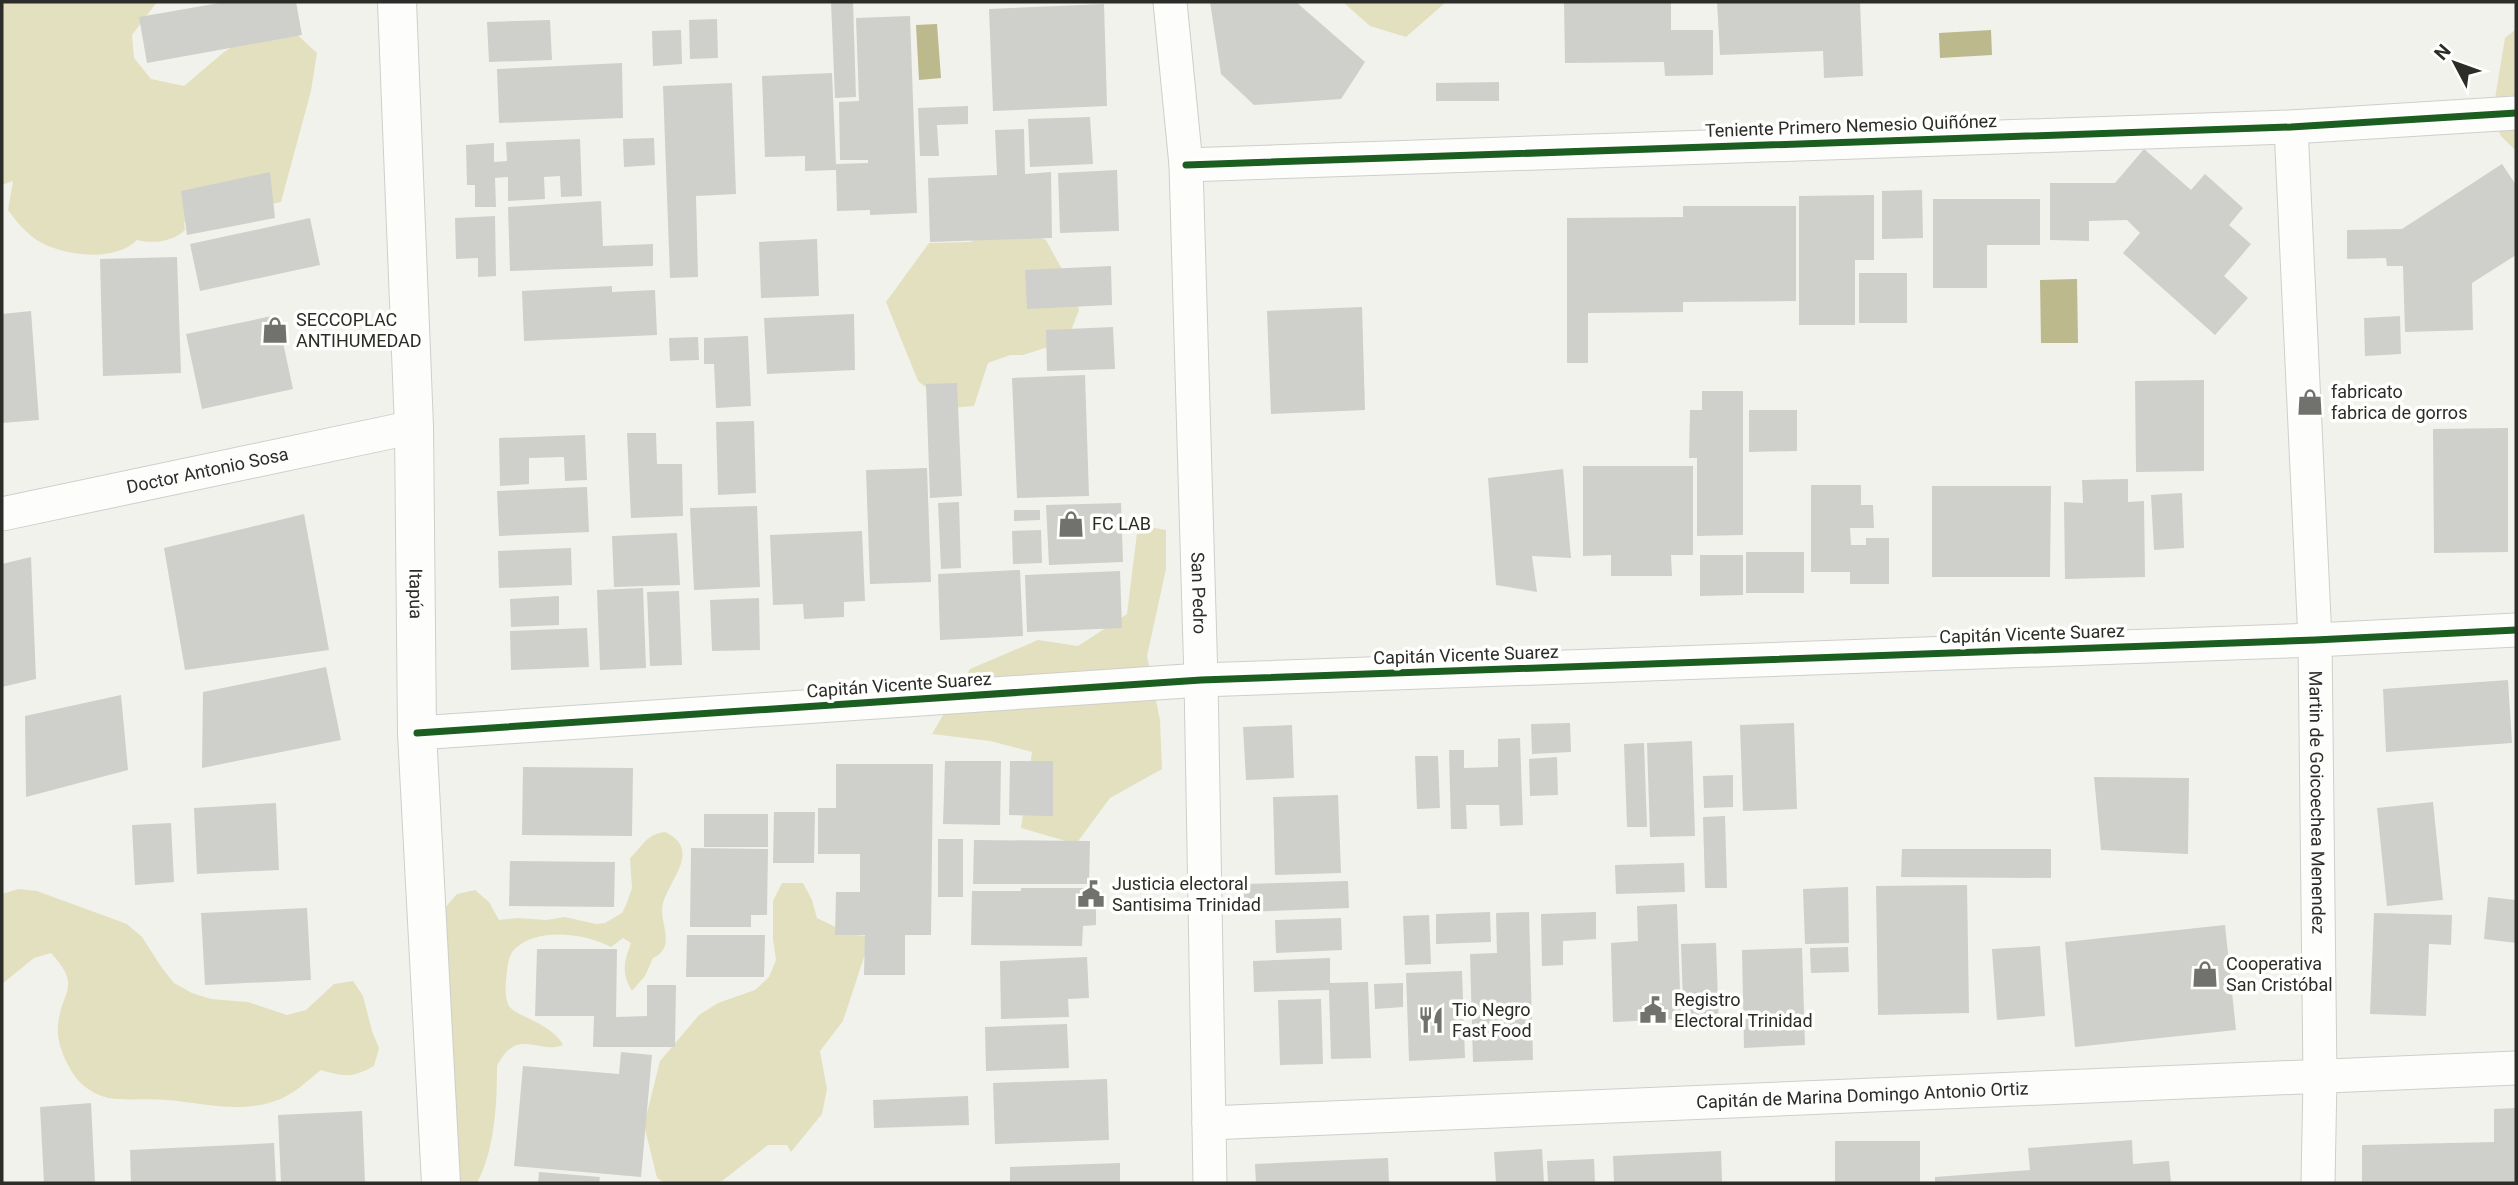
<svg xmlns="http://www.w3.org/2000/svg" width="2518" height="1185" viewBox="0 0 2518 1185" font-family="Roboto,sans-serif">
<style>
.green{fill:#e3e0bf}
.water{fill:#bcb98d}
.building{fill:#cfcfcb}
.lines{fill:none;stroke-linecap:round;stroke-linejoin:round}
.minor-casing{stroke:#cececa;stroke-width:35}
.tertiary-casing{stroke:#cececa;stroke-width:40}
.minor{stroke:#fdfdfc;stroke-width:33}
.tertiary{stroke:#fdfdfc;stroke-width:38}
.cycleway-casing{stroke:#fffffe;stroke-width:11}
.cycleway{stroke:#1b5e20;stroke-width:7}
.labels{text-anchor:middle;stroke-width:7;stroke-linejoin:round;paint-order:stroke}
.street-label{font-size:18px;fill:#2c2c29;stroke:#fffffe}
.poi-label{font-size:18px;fill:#2c2c29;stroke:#fffffe;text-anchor:start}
</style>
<rect width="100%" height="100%" fill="#f2f2ed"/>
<g class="green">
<path d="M2 2H157L132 35 134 58 151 79 184 86 224 52 278 17 317 53 311 91 281 202 184 222 185 230C172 242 154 244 137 240 116 261 74 256 48 246 32 240 18 224 8 210L13 181 2 185Z"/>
<polygon points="1343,2 1446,2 1406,37 1370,26"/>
<polygon points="2516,29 2516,151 2501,136 2492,117 2505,38"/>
<polygon points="1007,225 1046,240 1070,284 1079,310 1067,341 1023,355 1010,355 988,363 974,406 951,408 918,381 886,302 929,243 970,242"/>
<polygon points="1138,525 1166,530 1166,569 1147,656 1160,720 1162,769 1110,798 1076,844 1021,828 1032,752 990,741 932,734 970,669 1038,640 1078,646 1127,614"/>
<path d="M665 832C702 849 670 879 663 903 658 923 678 946 653 958L645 976 632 991C621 973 624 962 631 943L623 938 611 947C586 934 541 927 517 947 509 953 508 963 507 971 506 981 504 994 508 1004 512 1016 551 1022 563 1045 538 1055 517 1026 497 1066 497 1104 495 1149 477 1183H436L442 911 457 894 475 890 489 902 499 920 518 918 546 920 565 917 596 924 605 923 622 913 626 905 632 888 630 858C642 847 646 834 665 832Z"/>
<polygon points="782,883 803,883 812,900 817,918 852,935 871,936 843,1021 820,1051 827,1089 822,1114 791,1152 787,1145 768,1145 722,1181 716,1183 665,1183 657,1178 644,1125 660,1061 699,1015 718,1003 755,990 769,977 776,960 773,939 773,901"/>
<path d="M18 889 37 891 127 924 142 937 162 968 174 983 192 993 211 999 248 1002 287 1015 306 1010 334 984 353 981 363 996 372 1031 379 1048 374 1066C352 1078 345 1077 321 1070 306 1082 291 1097 272 1102 237 1113 202 1103 167 1100 148 1098 127 1101 108 1098 95 1095 81 1086 74 1075 65 1061 56 1042 58 1025 61 990 83 988 51 953L34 958 2 984V894Z"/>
</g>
<g class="water">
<polygon points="937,24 941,78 919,80 916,25"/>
<polygon points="1991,30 1992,55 1940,58 1939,33"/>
<polygon points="2077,279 2078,343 2041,343 2040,280"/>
</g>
<g class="building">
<polygon points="225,2 296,2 302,35 147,63 139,17"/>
<polygon points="831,2 853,2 856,97 835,98"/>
<polygon points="1210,2 1296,2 1365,62 1341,99 1254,105 1221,74"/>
<polygon points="1564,2 1671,2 1671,30 1713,30 1713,75 1665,76 1664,62 1565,63"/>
<polygon points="1717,2 1860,2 1863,76 1824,78 1823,51 1720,55"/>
<polygon points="1104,4 1107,106 993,111 989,9"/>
<polygon points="910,16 917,213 870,215 870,210 837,211 836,170 805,171 805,156 765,157 762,76 832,73 836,164 868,163 868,160 840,160 839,102 859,101 856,18"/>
<polygon points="717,19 718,58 690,59 689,20"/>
<polygon points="550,20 552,60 489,62 487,22"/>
<polygon points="681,30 682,64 653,66 652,31"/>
<polygon points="622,63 623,118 499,123 497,69"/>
<polygon points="1499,82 1499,101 1436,101 1436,83"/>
<polygon points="732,83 736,194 696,196 698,277 670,278 663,86"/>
<polygon points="968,106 968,124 937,125 939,156 920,156 918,108"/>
<polygon points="1090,117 1093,164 1030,167 1028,119"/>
<polygon points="1024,129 1025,174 1051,172 1052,238 930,242 928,178 997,175 995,130"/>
<polygon points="654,138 655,165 624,167 623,139"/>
<polygon points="580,139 582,196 561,197 560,176 544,177 545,199 508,201 508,177 495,178 496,207 475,207 475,185 467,185 466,145 494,143 494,162 507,161 506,142"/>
<polygon points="2144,149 2191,190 2205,174 2243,208 2229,225 2251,244 2224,276 2248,298 2215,335 2123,253 2140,233 2127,220 2089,221 2089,241 2050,240 2050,183 2115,183"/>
<polygon points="2502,164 2516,185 2516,255 2472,283 2473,330 2405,332 2403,266 2387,266 2386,258 2347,259 2347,230 2402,229"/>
<polygon points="1117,170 1119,231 1060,233 1058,173"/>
<polygon points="270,172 275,218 187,235 181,191"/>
<polygon points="1922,190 1923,238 1882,239 1882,191"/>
<polygon points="1874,195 1874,260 1855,260 1855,325 1799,325 1799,196"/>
<polygon points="1933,199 2040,199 2040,245 1987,245 1987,288 1933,288"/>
<polygon points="601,201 603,246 653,244 653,266 510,271 508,207"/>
<polygon points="1683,206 1796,206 1796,301 1683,302 1683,312 1588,313 1588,363 1567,363 1567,218 1683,217"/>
<polygon points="495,216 496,276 478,277 478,258 456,259 455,218"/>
<polygon points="310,218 320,265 200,291 190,244"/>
<polygon points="817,239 819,296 761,298 759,242"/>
<polygon points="177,257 181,373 103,376 100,259"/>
<polygon points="1111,266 1112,305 1027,309 1025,270"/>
<rect x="1859" y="273" width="48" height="50"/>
<polygon points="612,286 612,292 655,290 657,335 524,341 522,291"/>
<polygon points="1362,307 1365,410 1271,414 1267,311"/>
<polygon points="31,311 39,420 2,423 2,314"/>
<polygon points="854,314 855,370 767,374 764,318"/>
<polygon points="277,315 293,389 202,409 186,334"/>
<polygon points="2400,316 2401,354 2365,356 2364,318"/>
<polygon points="1113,327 1115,369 1047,371 1046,330"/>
<polygon points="748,336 751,406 716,408 714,364 704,364 704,338"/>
<polygon points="698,337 699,360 670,361 669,338"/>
<polygon points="1085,375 1089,496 1017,498 1012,378"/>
<polygon points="2204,380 2204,471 2136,472 2135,381"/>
<polygon points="957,383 962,496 930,498 926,384"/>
<polygon points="1702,391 1743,391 1743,535 1697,536 1697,458 1689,458 1690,410 1702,410"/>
<polygon points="1749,410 1797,410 1797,451 1749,452"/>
<polygon points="754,421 756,493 718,495 716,422"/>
<polygon points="2508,428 2508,552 2434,553 2433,429"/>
<polygon points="627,433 656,433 657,464 682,464 683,516 631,518"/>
<polygon points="585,435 587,480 565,481 564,457 529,458 529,484 500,486 499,438"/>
<polygon points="1583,466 1693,466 1693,555 1671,555 1672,576 1611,576 1611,555 1583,556"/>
<polygon points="927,468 931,582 870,584 866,470"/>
<polygon points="1563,469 1571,558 1532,556 1537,592 1496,585 1488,478"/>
<polygon points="2128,479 2128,502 2144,501 2145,577 2065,579 2064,502 2083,503 2082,480"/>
<polygon points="1811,485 1861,485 1861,505 1873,505 1874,528 1850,528 1851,545 1866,545 1866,538 1889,538 1889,584 1850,584 1850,572 1811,572"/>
<polygon points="1932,486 2051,486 2050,577 1932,577"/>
<polygon points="587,487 589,532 499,536 497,491"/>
<polygon points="2182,493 2184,548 2154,550 2151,495"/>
<polygon points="959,502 961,568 941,569 938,503"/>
<polygon points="1121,503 1123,562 1049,565 1046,505"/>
<polygon points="757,506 760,587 694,590 690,508"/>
<polygon points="1014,510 1040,510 1040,520 1014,521"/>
<polygon points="304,514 329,650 185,670 164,548"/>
<polygon points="1041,530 1042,563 1013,564 1012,531"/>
<polygon points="862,531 865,601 844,602 844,617 804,619 803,604 773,605 770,535"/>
<polygon points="677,533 680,585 614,587 612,536"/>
<polygon points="571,548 572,585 499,588 498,551"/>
<rect x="1746" y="552" width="58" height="41"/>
<polygon points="1700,555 1743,555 1743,595 1700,596"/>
<polygon points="31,557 36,679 2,687 2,564"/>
<polygon points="1020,570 1023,636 940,640 938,574"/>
<polygon points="1120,571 1122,628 1027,632 1025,575"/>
<polygon points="643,588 646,668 600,670 597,590"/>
<polygon points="679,591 682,665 650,666 647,592"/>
<polygon points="559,596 559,625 511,627 510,599"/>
<polygon points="759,598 760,650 712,651 710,600"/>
<polygon points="587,628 589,667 511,670 510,631"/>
<polygon points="326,667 341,740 202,768 203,692"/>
<polygon points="2508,680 2512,743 2386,752 2383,689"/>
<polygon points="121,695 128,770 26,797 25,716"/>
<polygon points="1570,723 1571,752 1532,754 1531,724"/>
<polygon points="1794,723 1797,809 1743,811 1740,725"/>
<polygon points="1292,725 1294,778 1246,780 1243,727"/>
<polygon points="1520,738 1523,825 1500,826 1499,805 1466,805 1467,829 1451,829 1449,750 1464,750 1464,768 1498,767 1498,739"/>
<polygon points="1692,741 1695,836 1650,837 1647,743"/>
<polygon points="1644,743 1647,827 1627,827 1624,744"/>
<polygon points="1415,756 1438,756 1440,808 1417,809"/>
<polygon points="1557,757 1558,795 1530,796 1529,759"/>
<polygon points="945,761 1001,761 1000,825 943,824"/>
<polygon points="1010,761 1053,761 1053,816 1009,815"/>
<polygon points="836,764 933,764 931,935 905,935 905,975 864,975 865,935 835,935 836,892 860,892 860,854 818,854 818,808 836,808"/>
<polygon points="523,767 633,768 632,836 522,835"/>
<polygon points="1733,775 1733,807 1704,808 1703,776"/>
<polygon points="2094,777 2189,778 2188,854 2101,850"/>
<polygon points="1338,795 1341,873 1275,875 1273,797"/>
<polygon points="2433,802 2443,900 2387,906 2377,808"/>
<polygon points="276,803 279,870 197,874 194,808"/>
<polygon points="774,812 815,812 814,863 773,863"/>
<rect x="704" y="814" width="64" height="33"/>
<polygon points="1725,816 1727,888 1705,888 1703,817"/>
<polygon points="171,823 174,882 135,885 132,825"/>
<rect x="938" y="839" width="25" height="58"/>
<polygon points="974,840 1090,841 1089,884 973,884"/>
<polygon points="691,848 768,849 767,915 751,915 751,927 690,927"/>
<polygon points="1902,849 2051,849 2051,878 1901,877"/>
<polygon points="510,861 615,862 614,907 509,906"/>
<polygon points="1684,863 1685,892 1616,894 1615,865"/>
<polygon points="1348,881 1349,908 1244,912 1244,884"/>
<polygon points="1967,885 1969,1013 1878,1015 1876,886"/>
<polygon points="1848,887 1849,943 1805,944 1803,889"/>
<polygon points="1021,888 1096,888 1096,925 1083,926 1082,946 971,945 972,891 1021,891"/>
<polygon points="2488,897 2516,900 2516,943 2484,939"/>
<polygon points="1677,904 1681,1019 1613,1022 1611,943 1638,941 1637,906"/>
<polygon points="307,908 311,980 205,985 201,913"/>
<polygon points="1490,912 1491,942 1436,944 1436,914"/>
<polygon points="1529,912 1533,1060 1473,1062 1470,954 1497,953 1496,913"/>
<polygon points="1596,912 1596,939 1563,941 1563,965 1542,966 1541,914"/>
<polygon points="2374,913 2452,915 2451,945 2429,944 2426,1016 2370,1014"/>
<polygon points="1429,915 1431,964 1405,965 1403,916"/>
<polygon points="1341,918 1342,950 1276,953 1275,920"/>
<polygon points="2225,925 2236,1030 2075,1047 2065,942"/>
<polygon points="687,935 765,935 764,977 686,977"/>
<polygon points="1716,943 1719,1029 1684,1030 1681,944"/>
<polygon points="2040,946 2045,1016 1997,1020 1992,949"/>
<polygon points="1848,947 1849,972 1811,973 1810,948"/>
<polygon points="1802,948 1805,1045 1744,1048 1742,950"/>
<polygon points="537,949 617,949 616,1017 647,1016 647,985 676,985 675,1047 593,1047 594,1016 535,1016"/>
<polygon points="1087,957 1089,998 1068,999 1069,1017 1001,1019 1000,961"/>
<polygon points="1330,958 1330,983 1368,982 1371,1058 1331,1059 1329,990 1254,992 1253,961"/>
<polygon points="1462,971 1465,1058 1409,1061 1406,973"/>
<polygon points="1403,983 1403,1007 1375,1009 1374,984"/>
<polygon points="1321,999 1323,1064 1280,1065 1278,1000"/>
<polygon points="1067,1024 1069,1068 986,1071 985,1027"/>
<polygon points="621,1052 652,1055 641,1177 514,1166 523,1066 619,1074"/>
<polygon points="1107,1079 1109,1140 995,1144 993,1083"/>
<polygon points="968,1096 969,1125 874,1128 873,1100"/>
<polygon points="91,1103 95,1183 44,1183 40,1107"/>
<polygon points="2516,1108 2516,1183 2362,1183 2362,1145 2494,1142 2494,1109"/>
<polygon points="362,1111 365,1183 281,1183 278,1115"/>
<polygon points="2132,1140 2133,1164 2169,1161 2171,1183 1935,1183 1935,1177 2030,1170 2028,1148"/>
<rect x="1835" y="1141" width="85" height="42"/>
<polygon points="274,1143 276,1183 131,1183 130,1150"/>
<polygon points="1542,1149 1544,1183 1496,1183 1494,1152"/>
<polygon points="1721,1151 1722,1183 1614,1183 1613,1156"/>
<polygon points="1388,1158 1389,1183 1256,1183 1255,1164"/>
<polygon points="1594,1159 1595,1183 1548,1183 1547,1161"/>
<polygon points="1120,1163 1120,1183 1010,1183 1010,1167"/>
<polygon points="539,1172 600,1177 599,1183 538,1183"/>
</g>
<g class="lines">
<defs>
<g id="minor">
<path id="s1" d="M1170 2 1186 165 1201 680 1210 1183"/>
<path id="s2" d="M2291 127 2315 640 2320 1078 2318 1183"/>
<polyline points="1186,165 2291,127 2516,113"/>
<path id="s3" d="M2 514 414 427"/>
<polyline points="417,733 1201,680 2315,640 2516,630"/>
<path id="s4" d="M1209 1123 2516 1068"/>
</g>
<g id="tertiary">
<path id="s5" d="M397 2 414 427 417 733 441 1183"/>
</g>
</defs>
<use href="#minor" class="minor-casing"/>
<use href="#tertiary" class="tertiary-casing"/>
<use href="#minor" class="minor"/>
<use href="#tertiary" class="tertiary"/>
<defs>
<g id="cycleway">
<polyline points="1186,165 2291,127 2516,113"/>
<polyline points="417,733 1201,680 2315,640 2516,630"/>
</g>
</defs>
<use href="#cycleway" class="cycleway-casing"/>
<use href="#cycleway" class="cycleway"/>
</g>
<defs>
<symbol id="shop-bare" viewBox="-9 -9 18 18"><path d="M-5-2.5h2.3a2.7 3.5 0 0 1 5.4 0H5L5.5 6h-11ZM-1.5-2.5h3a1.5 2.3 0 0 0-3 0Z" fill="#71716e" stroke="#fffffe" stroke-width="2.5" paint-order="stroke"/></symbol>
<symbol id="civic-bare" viewBox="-9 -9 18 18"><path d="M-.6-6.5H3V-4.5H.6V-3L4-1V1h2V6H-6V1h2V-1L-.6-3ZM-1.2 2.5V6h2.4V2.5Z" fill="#71716e" stroke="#fffffe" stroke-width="2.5" paint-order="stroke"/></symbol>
<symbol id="restaurant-bare" viewBox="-9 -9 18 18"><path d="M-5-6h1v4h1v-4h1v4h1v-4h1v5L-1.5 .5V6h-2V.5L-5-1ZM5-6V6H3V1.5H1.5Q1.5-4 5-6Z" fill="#71716e" stroke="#fffffe" stroke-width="2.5" paint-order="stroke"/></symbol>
</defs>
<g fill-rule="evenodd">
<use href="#shop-bare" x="256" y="311" width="38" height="38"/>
<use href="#shop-bare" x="2291" y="383" width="38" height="38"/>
<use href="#shop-bare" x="1052" y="505" width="38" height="38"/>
<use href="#civic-bare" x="1072" y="875" width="38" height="38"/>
<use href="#shop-bare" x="2186" y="955" width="38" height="38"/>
<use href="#civic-bare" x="1634" y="991" width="38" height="38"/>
<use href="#restaurant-bare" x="1412" y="1001" width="38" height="38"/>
</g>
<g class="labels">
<g class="street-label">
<text transform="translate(1851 126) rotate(-2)" y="6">Teniente Primero Nemesio Quiñónez</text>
<text dy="6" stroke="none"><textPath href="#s3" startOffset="210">Doctor Antonio Sosa</textPath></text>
<text dy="6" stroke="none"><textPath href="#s1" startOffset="592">San Pedro</textPath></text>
<text dy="6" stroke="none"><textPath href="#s5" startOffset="592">Itapúa</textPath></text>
<text transform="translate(2032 634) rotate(-2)" y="6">Capitán Vicente Suarez</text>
<text transform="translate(1466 655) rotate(-2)" y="6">Capitán Vicente Suarez</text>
<text transform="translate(899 685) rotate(-4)" y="6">Capitán Vicente Suarez</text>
<text dy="6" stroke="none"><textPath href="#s2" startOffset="676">Martin de Goicoechea Menendez</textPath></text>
<text dy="6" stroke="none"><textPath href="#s4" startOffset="654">Capitán de Marina Domingo Antonio Ortiz</textPath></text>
</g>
<g class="poi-label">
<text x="296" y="326">SECCOPLAC<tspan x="296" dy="21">ANTIHUMEDAD</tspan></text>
<text x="2331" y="398">fabricato<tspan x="2331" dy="21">fabrica de gorros</tspan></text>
<text x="1092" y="530">FC LAB</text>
<text x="1112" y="890">Justicia electoral<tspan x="1112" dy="21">Santisima Trinidad</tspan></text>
<text x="2226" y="970">Cooperativa<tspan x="2226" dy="21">San Cristóbal</tspan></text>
<text x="1674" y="1006">Registro<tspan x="1674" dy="21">Electoral Trinidad</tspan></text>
<text x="1452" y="1016">Tio Negro<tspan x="1452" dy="21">Fast Food</tspan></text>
</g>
</g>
<rect width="2518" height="1185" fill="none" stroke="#2c2c29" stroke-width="7"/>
<g transform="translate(2455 63) rotate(311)" stroke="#fffffe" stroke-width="5" paint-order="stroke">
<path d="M0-5L12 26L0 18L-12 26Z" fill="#2c2c29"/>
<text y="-10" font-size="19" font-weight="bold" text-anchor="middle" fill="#2c2c29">N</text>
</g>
</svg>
